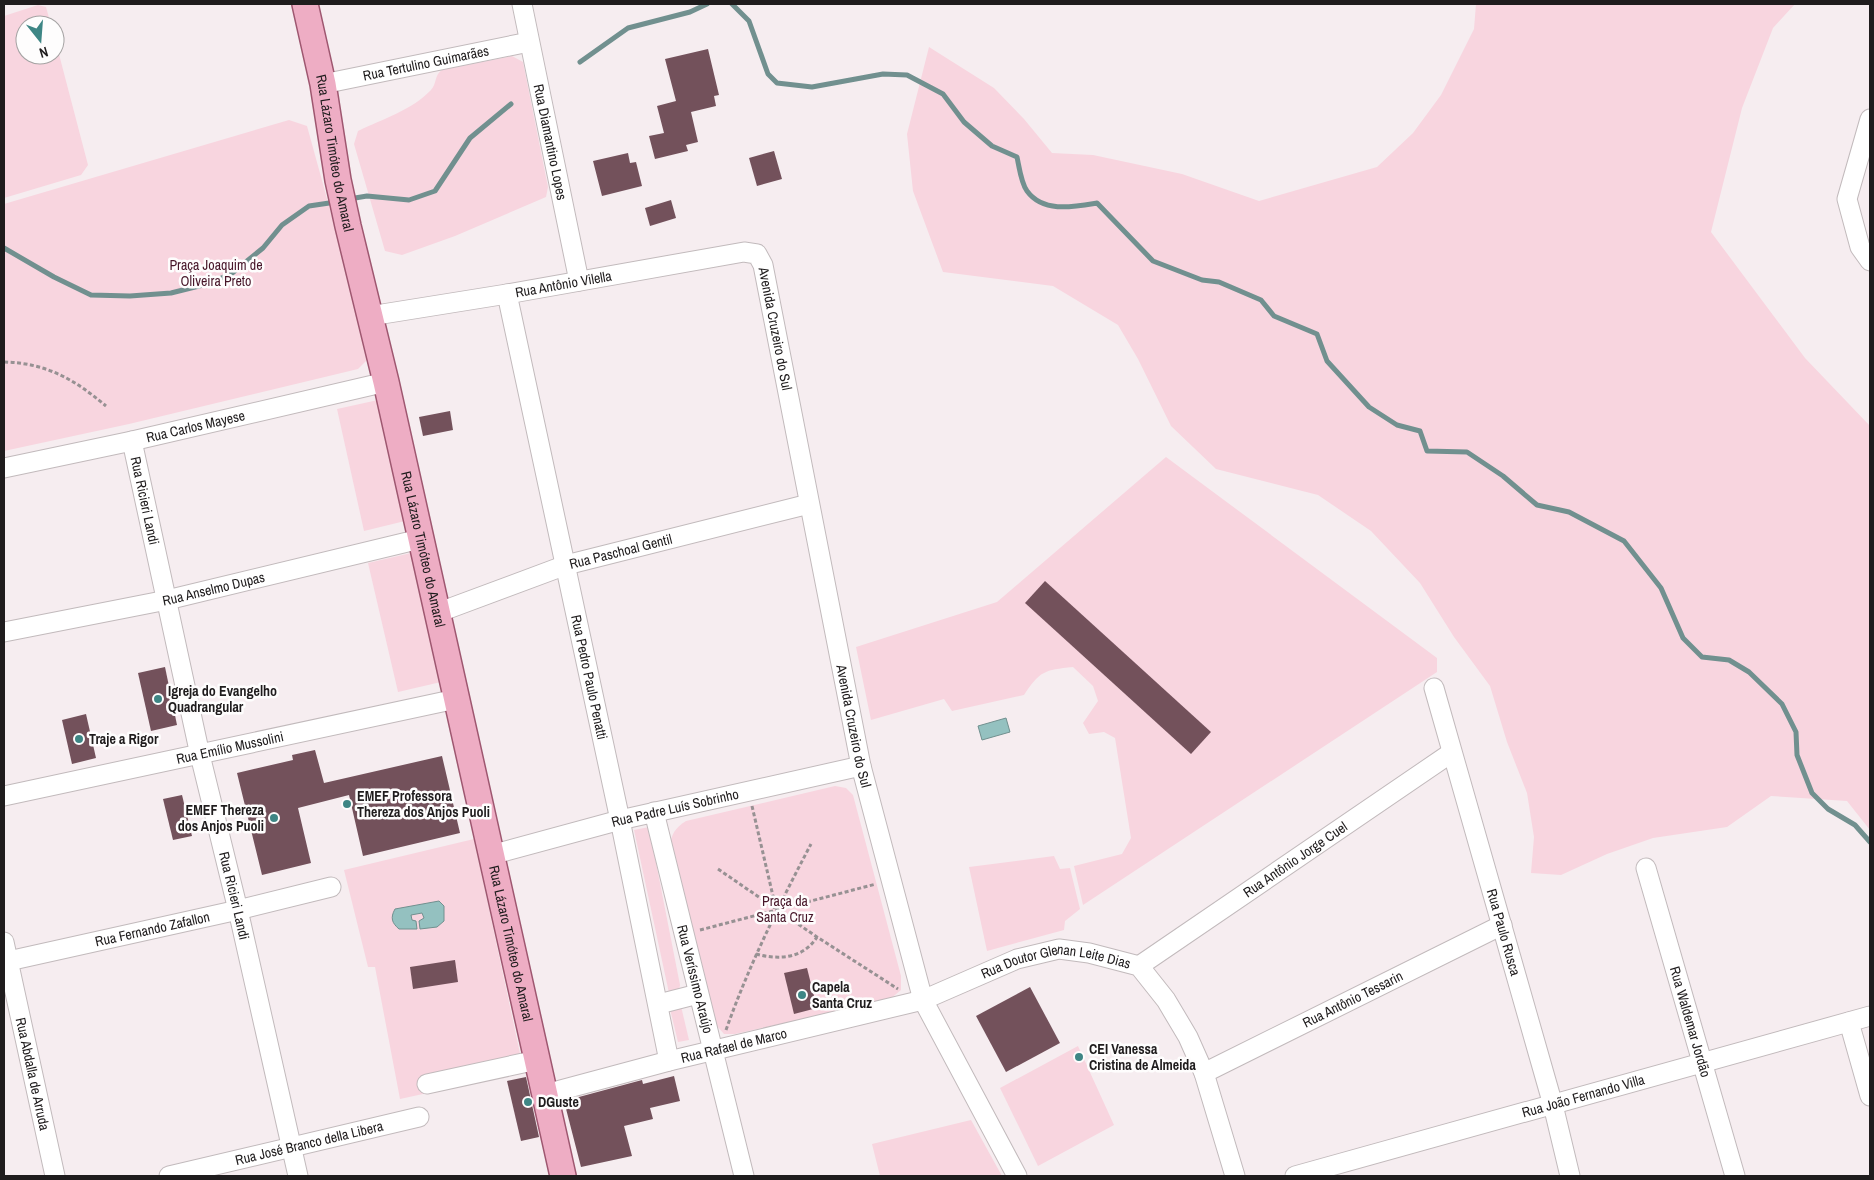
<svg xmlns="http://www.w3.org/2000/svg" width="1874" height="1180" viewBox="0 0 1874 1180" font-family="'Archivo Narrow',sans-serif">
<style>
.green{fill:#f8d5df}
.water{fill:#94c1c0;stroke:#71908f}
.lines{fill:none;stroke-linecap:round;stroke-linejoin:round}
.stream{stroke:#71908f;stroke-width:5}
.building{fill:#73515b}
.minor-casing{stroke:#c2babc;stroke-width:21}
.major-casing{stroke:#9e5770;stroke-width:28}
.path{stroke:#979193;stroke-width:3;stroke-dasharray:4 2.5;stroke-linecap:butt}
.minor{stroke:#fff;stroke-width:19}
.major{stroke:#eeadc4;stroke-width:25}
.poi-dot{fill:#3e8685;stroke:#fefdfd;stroke-width:2}
.labels{text-anchor:middle;stroke-width:5;stroke-linejoin:round;paint-order:stroke}
.street-label{font-size:14px;fill:#1f1c1d;stroke:#fefdfd}
.park-label{font-size:14px;fill:#471629;stroke:#fefdfd}
.poi-label{font-size:14px;font-weight:bold;fill:#1f1c1d;stroke:#fefdfd;text-anchor:start}
</style>
<rect width="100%" height="100%" fill="#f6edf0"/>
<g class="green">
<polygon points="1476,4 1795,4 1773,28 1742,108 1711,232 1805,358 1870,426 1870,830 1847,801 1771,796 1727,827 1653,838 1607,854 1561,875 1531,873 1534,837 1527,793 1507,742 1490,686 1454,637 1420,583 1371,531 1318,495 1216,469 1171,426 1138,359 1118,325 1053,286 943,272 913,191 907,134 929,47 994,88 1024,119 1052,153 1093,155 1182,174 1259,201 1377,167 1413,133 1441,95 1474,29"/>
<polygon points="38,5 46,7 51,25 25,25 25,55 55,55 55,39 88,165 81,175 4,198 4,16"/>
<path d="M512 56 523 62 548 187 546 197 455 236 402 255 385 251 354 144 358 131C383 119 412 110 431 90 437 84 434 75 442 70Z"/>
<polygon points="289,120 307,126 369,351 366,361 358,369 129,424 4,451 4,204"/>
<polygon points="378,400 405,521 364,531 337,409"/>
<path d="M1166 457 1437 658V672L1083 905 1074 866 1122 854 1131 838 1115 738 1104 732 1089 734 1083 723 1098 701 1093 686 1073 667C1044 670 1040 671 1024 695L952 711 944 699 871 720 856 647 997 602Z"/>
<polygon points="411,553 441,682 398,692 368,563"/>
<path d="M835 786 846 788 853 795 901 976V990L889 1000 735 1034H724L717 1026 670 847C671 834 675 828 686 821Z"/>
<polygon points="649,827 680,985 679,990 669,993 634,830"/>
<polygon points="474,839 524,1072 400,1099 375,967 368,967 344,870"/>
<polygon points="1054,856 1060,869 1070,868 1080,909 1065,921 1064,930 987,951 969,867"/>
<polygon points="681,1006 689,1040 678,1042 670,1009"/>
<polygon points="1078,1046 1114,1125 1038,1166 1000,1088"/>
<polygon points="971,1120 1002,1176 880,1176 872,1144"/>
</g>
<g class="water">
<polygon points="1006,718 1010,732 982,740 978,726"/>
<path d="M439 901 444 906V921L437 927 420 929 419 921 424 918 422 913 411 915 412 920 416 921 417 929H399C392 923 390 918 395 909Z"/>
</g>
<g class="lines">
<g class="stream">
<path d="M732 4 749 21 768 74 777 83 812 87 883 74 907 75 943 94 964 122 992 146 1017 157C1019 166 1021 183 1027 191 1043 213 1073 207 1097 203L1153 261 1202 280 1219 282 1261 300 1274 316 1317 334 1327 361 1369 407 1397 425 1420 431 1427 451 1467 452 1503 476 1537 505 1569 512 1624 541 1661 588 1683 638 1702 657 1729 660 1749 672 1782 704 1796 732 1797 755 1812 793 1828 809 1855 825 1870 842"/>
<polyline points="580,62 628,28 690,12 707,4"/>
<polyline points="349,199 367,196 409,200 435,191 470,138 511,104"/>
<polyline points="4,248 54,277 91,295 130,296 171,293 207,284 231,274 263,248 282,225 309,206 336,202"/>
</g>
</g>
<g class="building">
<polygon points="708,49 719,95 714,96 716,106 691,112 698,142 686,145 688,151 655,159 649,136 664,133 657,106 676,101 665,59"/>
<polygon points="774,151 782,179 757,186 749,158"/>
<polygon points="628,153 630,163 636,162 642,186 602,196 593,161"/>
<polygon points="671,200 676,218 650,226 645,208"/>
<polygon points="450,411 453,430 423,436 419,417"/>
<polygon points="1045,581 1211,732 1191,754 1025,603"/>
<polygon points="165,667 177,725 151,731 138,673"/>
<polygon points="86,714 96,758 72,764 62,720"/>
<polygon points="315,750 324,783 442,756 460,833 363,856 349,795 298,808 311,863 262,875 237,773 293,760 292,755"/>
<polygon points="182,795 192,836 173,840 163,799"/>
<polygon points="455,960 458,982 413,989 410,967"/>
<polygon points="807,968 817,1008 794,1014 784,973"/>
<polygon points="1030,987 1060,1043 1006,1072 976,1016"/>
<polygon points="674,1076 680,1101 650,1108 653,1119 624,1126 632,1156 581,1167 564,1101 642,1080 643,1084"/>
<polygon points="526,1077 539,1137 521,1141 507,1081"/>
</g>
<g class="lines">
<defs>
<g id="minor">
<path id="s1" d="M522 4 579 281"/>
<path id="s2" d="M323 84 529 42"/>
<polyline points="1870,119 1847,199 1860,247 1870,261"/>
<path id="s3" d="M507 294 620 820 669 1061"/>
<path id="s4" d="M370 316 507 294 744 252 757 254 763 265 861 766 923 1000 1017 1176"/>
<path id="s5" d="M132 441 200 755 238 910 298 1176"/>
<path id="s6" d="M4 468 132 441 386 382"/>
<path id="s7" d="M437 613 566 565 809 504"/>
<path id="s8" d="M4 632 167 600 420 539"/>
<path id="s9" d="M1434 688 1553 1105 1570 1176"/>
<path id="s10" d="M4 796 456 699"/>
<path id="s11" d="M654 812 744 1176"/>
<path id="s12" d="M491 855 620 820 861 766"/>
<path id="s13" d="M1646 868 1735 1176"/>
<path id="s14" d="M4 942 55 1176"/>
<path id="s15" d="M4 962 238 910 331 887"/>
<path id="s16" d="M1139 966 1451 753"/>
<polyline points="659,1004 698,994"/>
<polyline points="1849,1022 1870,1096"/>
<path id="s17" d="M1204 1073 1502 925"/>
<polyline points="427,1084 537,1060"/>
<path id="s18" d="M546 1094 669 1061 923 1000 1017 959 1059 949 1089 953 1139 966 1166 1000 1188 1037 1204 1073 1235 1176"/>
<path id="s19" d="M169 1176 419 1117"/>
<path id="s20" d="M1295 1176 1870 1016"/>
</g>
<g id="major">
<path id="s21" d="M305 4 323 84 338 180 348 226 386 382 563 1176"/>
</g>
</defs>
<use href="#minor" class="minor-casing"/>
<use href="#major" class="major-casing"/>
<g class="path">
<path d="M4 362C46 363 74 379 106 406"/>
<polyline points="752,806 776,909"/>
<polyline points="718,869 817,937 898,989"/>
<polyline points="700,930 876,884"/>
<path d="M756 954C779 960 803 959 817 937"/>
<path d="M726 1030C749 965 779 905 811 844"/>
</g>
<use href="#minor" class="minor"/>
<use href="#major" class="major"/>
</g>
<g class="poi-dot">
<circle cx="158" cy="699" r="5"/>
<circle cx="79" cy="739" r="5"/>
<circle cx="347" cy="804" r="5"/>
<circle cx="274" cy="818" r="5"/>
<circle cx="802" cy="995" r="5"/>
<circle cx="1079" cy="1057" r="5"/>
<circle cx="528" cy="1102" r="5"/>
</g>
<g class="labels">
<g class="street-label">
<text dy="5" stroke="none"><textPath href="#s2" startOffset="105">Rua Tertulino Guimarães</textPath></text>
<text dy="5" stroke="none"><textPath href="#s1" startOffset="141">Rua Diamantino Lopes</textPath></text>
<text dy="5" stroke="none"><textPath href="#s21" startOffset="152">Rua Lázaro Timóteo do Amaral</textPath></text>
<text dy="5" stroke="none"><textPath href="#s4" startOffset="196">Rua Antônio Vilella</textPath></text>
<text dy="5" stroke="none"><textPath href="#s4" startOffset="470">Avenida Cruzeiro do Sul</textPath></text>
<text dy="5" stroke="none"><textPath href="#s6" startOffset="196">Rua Carlos Mayese</textPath></text>
<text dy="5" stroke="none"><textPath href="#s5" startOffset="61">Rua Ricieri Landi</textPath></text>
<text dy="5" stroke="none"><textPath href="#s21" startOffset="558">Rua Lázaro Timóteo do Amaral</textPath></text>
<text dy="5" stroke="none"><textPath href="#s7" startOffset="194">Rua Paschoal Gentil</textPath></text>
<text dy="5" stroke="none"><textPath href="#s8" startOffset="214">Rua Anselmo Dupas</textPath></text>
<text dy="5" stroke="none"><textPath href="#s3" startOffset="392">Rua Pedro Paulo Penatti</textPath></text>
<text dy="5" stroke="none"><textPath href="#s4" startOffset="875">Avenida Cruzeiro do Sul</textPath></text>
<text dy="5" stroke="none"><textPath href="#s10" startOffset="231">Rua Emílio Mussolini</textPath></text>
<text dy="5" stroke="none"><textPath href="#s12" startOffset="190">Rua Padre Luís Sobrinho</textPath></text>
<text dy="5" stroke="none"><textPath href="#s16" startOffset="189">Rua Antônio Jorge Cuel</textPath></text>
<text dy="5" stroke="none"><textPath href="#s5" startOffset="466">Rua Ricieri Landi</textPath></text>
<text dy="5" stroke="none"><textPath href="#s15" startOffset="152">Rua Fernando Zafallon</textPath></text>
<text dy="5" stroke="none"><textPath href="#s9" startOffset="254">Rua Paulo Rusca</textPath></text>
<text dy="5" stroke="none"><textPath href="#s21" startOffset="962">Rua Lázaro Timóteo do Amaral</textPath></text>
<text dy="5" stroke="none"><textPath href="#s18" startOffset="530">Rua Doutor Glenan Leite Dias</textPath></text>
<text dy="5" stroke="none"><textPath href="#s11" startOffset="172">Rua Veríssimo Araújo</textPath></text>
<text dy="5" stroke="none"><textPath href="#s17" startOffset="166">Rua Antônio Tessarin</textPath></text>
<text dy="5" stroke="none"><textPath href="#s13" startOffset="160">Rua Waldemar Jordão</textPath></text>
<text dy="5" stroke="none"><textPath href="#s18" startOffset="194">Rua Rafael de Marco</textPath></text>
<text dy="5" stroke="none"><textPath href="#s14" startOffset="135">Rua Abdalla de Arruda</textPath></text>
<text dy="5" stroke="none"><textPath href="#s20" startOffset="299">Rua João Fernando Villa</textPath></text>
<text dy="5" stroke="none"><textPath href="#s19" startOffset="144">Rua José Branco della Libera</textPath></text>
</g>
<g class="park-label">
<text x="216" y="270">Praça Joaquim de<tspan x="216" dy="16">Oliveira Preto</tspan></text>
<text x="785" y="906">Praça da<tspan x="785" dy="16">Santa Cruz</tspan></text>
</g>
<g class="poi-label">
<text x="168" y="696">Igreja do Evangelho<tspan x="168" dy="16">Quadrangular</tspan></text>
<text x="89" y="744">Traje a Rigor</text>
<text x="357" y="801">EMEF Professora<tspan x="357" dy="16">Thereza dos Anjos Puoli</tspan></text>
<text x="264" y="815" text-anchor="end">EMEF Thereza<tspan x="264" dy="16">dos Anjos Puoli</tspan></text>
<text x="812" y="992">Capela<tspan x="812" dy="16">Santa Cruz</tspan></text>
<text x="1089" y="1054">CEI Vanessa<tspan x="1089" dy="16">Cristina de Almeida</tspan></text>
<text x="538" y="1107">DGuste</text>
</g>
</g>
<rect width="1874" height="1180" fill="none" stroke="#1f1c1d" stroke-width="10"/>
<g transform="translate(40 40) rotate(163)"><circle r="24" fill="#fefdfd" stroke="#a5a3a3"/>
<path d="M0-4L9 19L0 12L-9 19Z" fill="#3e8685"/>
<text y="-8" font-size="14" font-weight="bold" text-anchor="middle" fill="#1f1c1d">N</text>
</g>
</svg>
